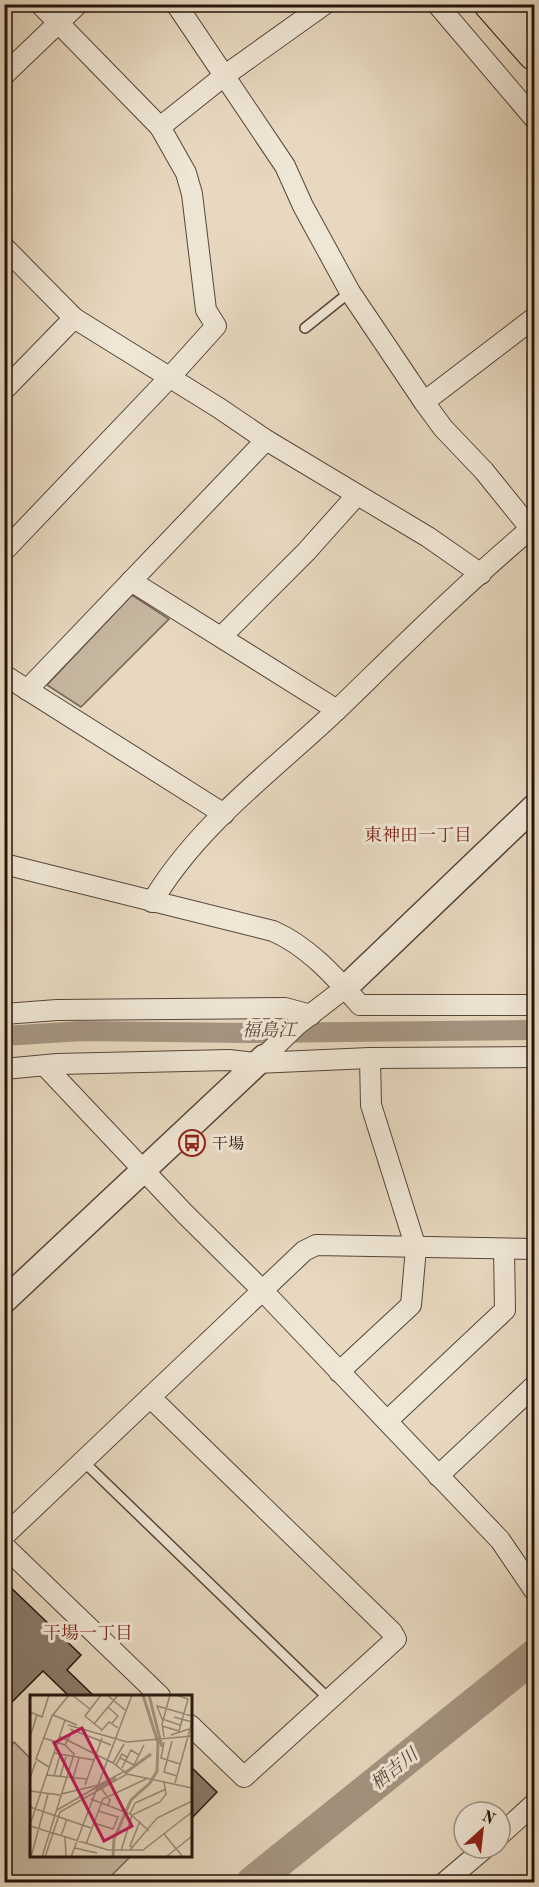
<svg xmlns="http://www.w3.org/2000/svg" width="539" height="1887" viewBox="0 0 539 1887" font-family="'Old Standard TT','Noto Serif JP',serif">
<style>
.green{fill:#c6b7a1;stroke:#766657;stroke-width:1.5}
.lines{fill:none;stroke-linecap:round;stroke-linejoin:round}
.canal{stroke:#a59582;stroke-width:20}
.river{stroke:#a59582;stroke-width:33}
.building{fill:#8a7a6a;stroke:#25140d;stroke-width:1.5}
.service-casing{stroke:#56453a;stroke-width:12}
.minor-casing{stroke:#56453a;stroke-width:22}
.tertiary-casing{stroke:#56453a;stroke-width:27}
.trunk-casing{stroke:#25140d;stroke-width:34}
.service{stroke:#efe6d5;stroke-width:9}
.minor{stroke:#efe6d5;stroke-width:20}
.tertiary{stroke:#efe6d5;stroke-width:24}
.trunk{stroke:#e7d8bf;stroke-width:32}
.labels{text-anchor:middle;stroke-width:6;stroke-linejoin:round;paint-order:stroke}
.poi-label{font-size:16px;fill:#25140d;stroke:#efe6d5;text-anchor:start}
.neighbourhood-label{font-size:18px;fill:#7a1f14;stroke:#efe6d5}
.water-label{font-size:18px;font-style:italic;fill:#58483c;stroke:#efe6d5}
.inset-river{fill:none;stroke:#a59582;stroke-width:3}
.inset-road{fill:none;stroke:#998a78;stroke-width:1.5}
.view{fill:#c2185b;fill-opacity:0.15;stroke:#c2185b;stroke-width:3}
.inset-edge{fill:none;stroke:#25140d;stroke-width:3}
</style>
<rect width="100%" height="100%" fill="#e7d8bf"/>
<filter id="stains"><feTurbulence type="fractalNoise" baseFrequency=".00333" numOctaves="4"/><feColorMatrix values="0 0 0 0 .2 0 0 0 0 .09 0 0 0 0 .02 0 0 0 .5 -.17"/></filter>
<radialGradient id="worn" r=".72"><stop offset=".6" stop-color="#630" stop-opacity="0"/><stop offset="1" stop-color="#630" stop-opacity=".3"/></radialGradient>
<g class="green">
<polygon points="132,595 169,619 81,707 47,685"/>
<polygon points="14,1742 31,1759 32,1856 131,1856 105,1882 5,1882 5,1752"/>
</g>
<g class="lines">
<polyline class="canal" points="4,1036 82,1031 246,1033 534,1030"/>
<polyline class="river" points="253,1882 534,1656"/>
</g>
<g class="building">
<polygon points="4,1581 81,1655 67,1670 94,1696 69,1696 43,1671 4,1710"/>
<polygon points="190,1766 217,1792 190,1820"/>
</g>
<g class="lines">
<defs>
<g id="service">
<polyline points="305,328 350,292"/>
<polyline points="83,1461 329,1699"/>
</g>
<g id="minor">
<polyline points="40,4 160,127 224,76 325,4"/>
<polyline points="176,4 285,166 303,206 350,292 424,402 443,428 484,471 534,533"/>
<polyline points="437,4 534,118"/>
<polyline points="4,75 78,4"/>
<polyline points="4,247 74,318 219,408 266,440 428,537 481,574"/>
<polyline points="4,390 74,318"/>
<polyline points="424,402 534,318"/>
<polyline points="4,551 170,377 216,326 206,310 192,194 186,173 160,127"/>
<polyline points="131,581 337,710"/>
<polyline points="222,636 306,552 357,495"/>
<polyline points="4,675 224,814"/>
<polyline points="27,690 266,440"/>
<path d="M4 864 273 931C308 946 335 977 360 1005H534"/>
<path d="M152 902C198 824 274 770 338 709 402 647 466 583 534 526"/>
<polyline points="4,1014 57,1010 285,1008 311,1015"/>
<polyline points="264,1057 297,1025 345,988"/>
<polyline points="45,1066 185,1214 262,1290 500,1540 534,1590"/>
<polyline points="4,1069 57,1064 229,1060 256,1063 370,1058 534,1057"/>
<polyline points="339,1372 411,1305 416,1248 371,1105 370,1058"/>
<polyline points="150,1397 392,1632 396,1639 244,1777 190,1725"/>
<polyline points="387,1421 505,1310 504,1249"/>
<polyline points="438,1476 534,1386"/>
<polyline points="4,1536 304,1251 316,1245 534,1249"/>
<polyline points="4,1546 160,1696"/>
<polyline points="500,1835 534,1804"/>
<polyline points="445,1882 485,1848"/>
</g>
<g id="tertiary">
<polyline points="345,988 534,807"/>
<polyline points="4,1301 264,1057"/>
</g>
<g id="trunk">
<polyline points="490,4 534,54"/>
<polyline points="521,4 534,19"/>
</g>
</defs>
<use href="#service" class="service-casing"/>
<use href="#minor" class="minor-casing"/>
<use href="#tertiary" class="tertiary-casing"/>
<use href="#trunk" class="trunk-casing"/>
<use href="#service" class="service"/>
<use href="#minor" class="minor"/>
<use href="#tertiary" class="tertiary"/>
<use href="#trunk" class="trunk"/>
</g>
<defs>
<symbol id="bus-ring" viewBox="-11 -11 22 22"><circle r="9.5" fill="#efe6d5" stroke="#8f2418" stroke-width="1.5"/><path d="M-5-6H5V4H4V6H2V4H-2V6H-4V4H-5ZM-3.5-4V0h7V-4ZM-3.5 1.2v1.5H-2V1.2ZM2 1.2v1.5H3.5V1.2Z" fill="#8f2418"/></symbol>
</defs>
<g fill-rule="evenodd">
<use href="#bus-ring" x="177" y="1128" width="30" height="30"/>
</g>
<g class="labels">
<g class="poi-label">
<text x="212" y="1149">干場</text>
</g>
<g class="neighbourhood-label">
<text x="418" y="841">東神田一丁目</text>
<text x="88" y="1639">干場一丁目</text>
</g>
<g class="water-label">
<text x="269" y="1036">福島江</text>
<text transform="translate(394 1769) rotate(-39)" y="6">栖吉川</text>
</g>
</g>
<g transform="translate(30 1695)">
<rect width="162" height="162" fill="#e7d8bf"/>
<path class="inset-river" d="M119 0 132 52M95 78 121 59M66 94 86 83M83 162 84 144 101 105 120 88 127 76 128 48 113 0"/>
<path class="inset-road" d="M42 0 60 14M71 0 55 21 72 35M77 0 95 15M78 12 88 21 82 28M0 17 12 22 19 0M23 20 47 30M144 22 162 27M64 29 88 0M38 30 97 47 162 41M150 30 132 24 127 11 162 21M132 31 149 36 158 4 146 0M40 34 81 50M71 36 79 27 88 33M141 40 159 34M29 41 83 68 97 79M0 42 7 20M134 42 132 29 140 0M14 43 35 50 43 35M142 46 134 77 147 81M134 47 131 63 150 69M24 58 64 65M90 63 104 70 114 50M83 68 94 49M86 70 92 59 97 62M19 72 6 64 22 21 39 0M92 73 101 55 109 60M16 80 57 84M24 81 30 60M30 82 36 62M0 83 6 66M43 83 49 63M145 88 162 27M55 90 72 43M71 93 80 105 78 110M0 96 30 100M31 99 69 90 95 76M61 104 100 119 119 136M0 112 61 133M27 115 67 92M100 119 105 108 136 94M64 128 83 134 88 122 68 116M0 130 35 25M0 131 78 155H113L162 117M134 139 153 162M31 141 37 124M35 142 36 162M56 149 73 104 118 83M102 152 100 151 110 126M45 153 67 158M100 155 127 123 162 106M91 156 102 120 130 107 136 99 134 87M1 162 18 99M12 162 44 59 35 50M15 162 30 117 97 79 162 93M41 162 102 0M136 162 162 141"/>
<path class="view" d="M52 33 102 131 74 146 24 48Z"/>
<rect width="162" height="162" class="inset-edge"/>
</g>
<rect width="539" height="1887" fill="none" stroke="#e7d8bf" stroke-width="24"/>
<rect x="6" y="6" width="527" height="1875" fill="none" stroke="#25140d" stroke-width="3"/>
<rect x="12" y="12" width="515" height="1863" fill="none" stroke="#25140d" stroke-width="1.5"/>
<g transform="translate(482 1830) rotate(27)"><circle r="28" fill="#efe6d5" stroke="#9e9285" stroke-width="1.5"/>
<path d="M0-4.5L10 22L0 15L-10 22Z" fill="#8f2418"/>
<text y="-9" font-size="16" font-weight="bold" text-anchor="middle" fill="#25140d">N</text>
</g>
<rect width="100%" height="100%" filter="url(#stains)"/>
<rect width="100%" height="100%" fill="url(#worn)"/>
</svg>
